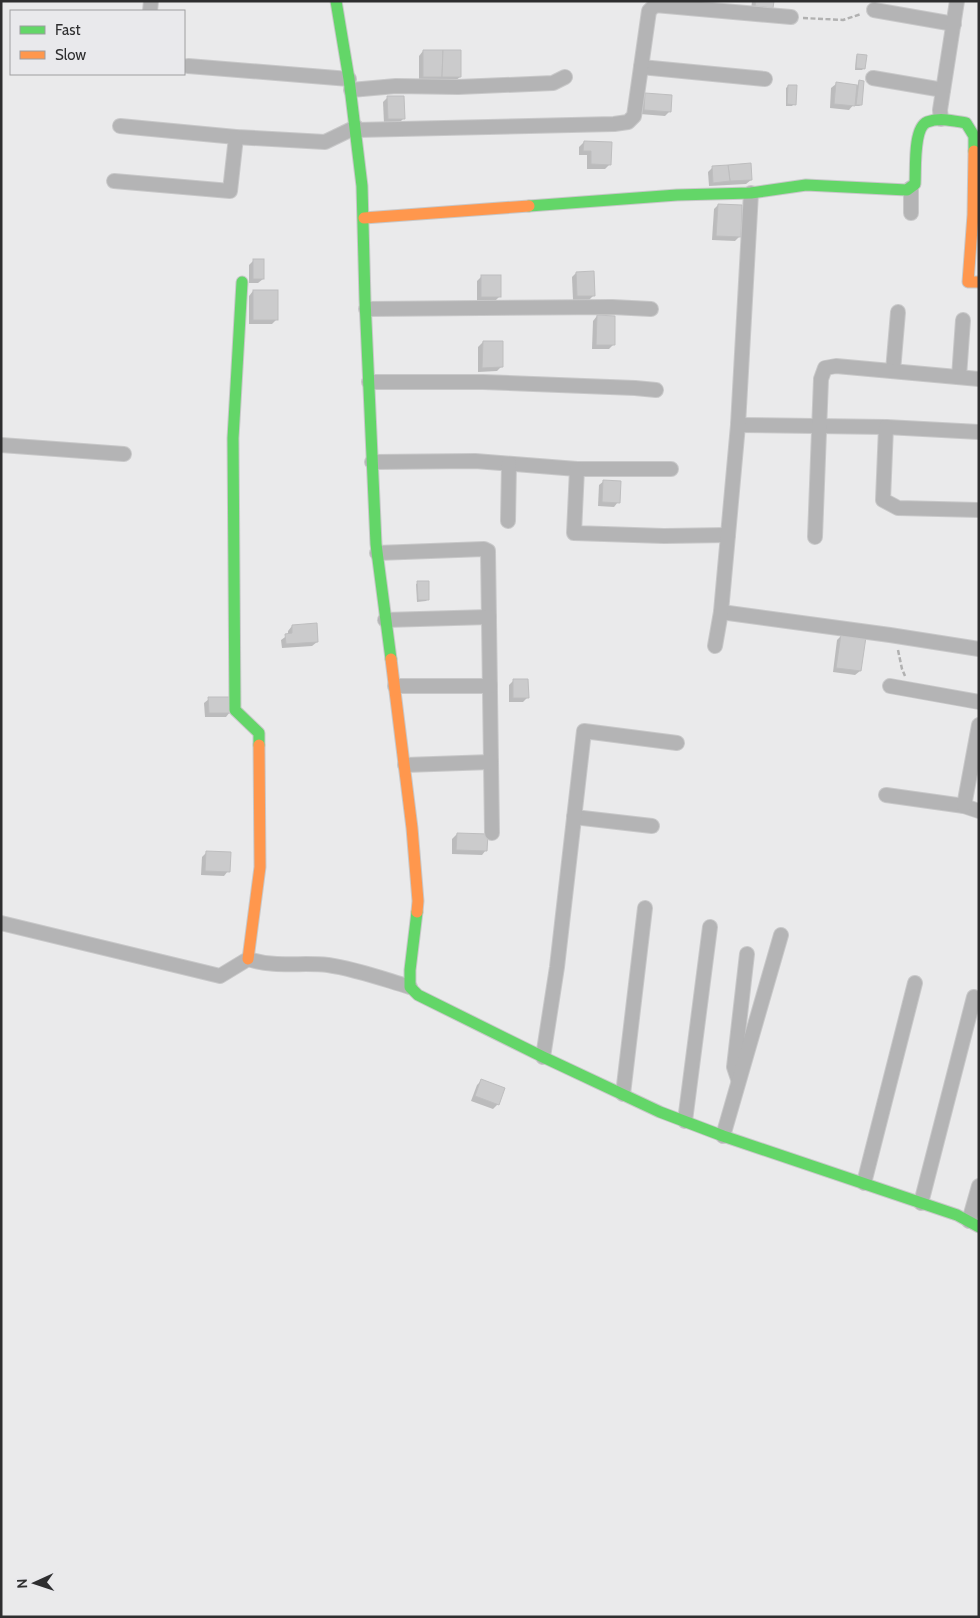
<svg xmlns="http://www.w3.org/2000/svg" width="980" height="1618" viewBox="0 0 980 1618" font-family="Cabin,sans-serif">
<style>
.shadow{fill:#0003}
.building{fill:#cbcbcc;stroke:#bebebf}
.lines{fill:none;stroke-linecap:round;stroke-linejoin:round}
.street-casing{stroke:#c8c8c9;stroke-width:16}
.fast-casing{stroke:#c8c8c9;stroke-width:13}
.slow-casing{stroke:#c8c8c9;stroke-width:13}
.path{stroke:#b1b1b1;stroke-width:2.5;stroke-dasharray:5 2.5;stroke-linecap:butt}
.street{stroke:#b4b4b5;stroke-width:14}
.fast{stroke:#63d668;stroke-width:11}
.slow{stroke:#ff974d;stroke-width:11}
</style>
<rect width="100%" height="100%" fill="#eaeaeb"/>
<g class="shadow">
<polygon points="752,1 773,1 772,7 768,12 751,10"/>
<polygon points="423,51 460,77 455,81 419,81 419,56"/>
<polygon points="857,55 864,68 862,70 855,70 856,57"/>
<polygon points="859,81 861,105 859,106 855,106 855,103 849,110 830,108 831,88 836,84 857,86"/>
<polygon points="788,86 794,104 792,106 786,106 786,88"/>
<polygon points="646,94 670,111 665,116 640,114 641,99"/>
<polygon points="388,97 404,118 399,123 384,123 383,102"/>
<polygon points="584,142 610,164 605,169 587,169 587,155 579,155 579,147"/>
<polygon points="713,167 751,180 746,184 709,186 708,172"/>
<polygon points="718,205 739,237 735,241 712,240 714,209"/>
<polygon points="254,260 263,279 258,283 249,283 249,265"/>
<polygon points="576,273 594,295 589,300 573,300 572,277"/>
<polygon points="482,276 499,297 495,301 477,301 477,281"/>
<polygon points="253,291 276,320 272,324 249,324 249,296"/>
<polygon points="597,316 613,345 609,349 592,349 593,321"/>
<polygon points="483,342 501,367 497,371 478,372 478,347"/>
<polygon points="604,481 618,502 614,507 598,506 599,485"/>
<polygon points="418,583 428,599 426,601 417,602 416,584"/>
<polygon points="292,626 317,642 312,646 282,648 281,640 288,635 288,631"/>
<polygon points="842,635 860,671 855,675 833,672 837,640"/>
<polygon points="513,681 527,698 523,702 509,702 509,685"/>
<polygon points="209,699 230,712 226,717 205,717 204,703"/>
<polygon points="457,834 486,850 482,855 452,854 452,839"/>
<polygon points="207,852 228,871 224,876 201,875 202,857"/>
<polygon points="482,1080 498,1104 493,1109 471,1101 477,1085"/>
</g>
<g class="building">
<polygon points="756,1 774,1 773,8 755,6"/>
<polygon points="423,50 443,50 442,77 423,77"/>
<polygon points="443,50 461,50 461,77 442,77"/>
<polygon points="857,54 867,55 865,69 856,68"/>
<polygon points="859,80 864,81 862,105 856,105"/>
<polygon points="836,82 857,85 855,106 834,104"/>
<polygon points="788,85 797,85 796,105 787,104"/>
<polygon points="645,93 672,95 671,112 644,110"/>
<polygon points="387,96 404,96 405,119 388,119"/>
<polygon points="584,141 612,142 611,165 591,164 591,151 583,151"/>
<polygon points="751,163 752,180 730,181 728,165"/>
<polygon points="728,165 730,181 713,183 712,166"/>
<polygon points="718,204 742,205 741,237 716,236"/>
<rect x="253" y="259" width="11" height="20"/>
<polygon points="594,271 595,296 577,296 576,272"/>
<rect x="481" y="275" width="20" height="22"/>
<rect x="253" y="290" width="25" height="30"/>
<polygon points="597,315 615,316 615,345 596,345"/>
<polygon points="483,341 503,341 503,367 482,368"/>
<polygon points="603,480 621,481 620,503 602,502"/>
<polygon points="417,581 429,581 429,600 418,600"/>
<polygon points="317,623 318,642 286,644 285,634 292,633 292,625"/>
<polygon points="841,634 866,637 861,671 836,668"/>
<polygon points="513,679 528,679 529,698 513,698"/>
<polygon points="208,697 231,697 231,713 209,713"/>
<polygon points="457,833 488,834 487,851 456,850"/>
<polygon points="206,851 231,852 230,872 205,871"/>
<polygon points="481,1079 505,1088 499,1105 475,1096"/>
</g>
<g class="lines">
<defs>
<g id="street">
<polyline points="874,10 954,24"/>
<polyline points="150,11 151,1"/>
<polyline points="188,66 349,79"/>
<polyline points="641,67 765,79"/>
<polyline points="873,78 943,90"/>
<polyline points="351,90 396,86 458,87 553,83 565,77"/>
<polyline points="941,119 940,110 957,1"/>
<polyline points="120,126 236,137 325,142 356,127"/>
<polyline points="356,130 614,124 628,122 634,116 649,11 655,5 791,17"/>
<polyline points="114,181 230,191 236,137"/>
<polyline points="911,188 911,213"/>
<polyline points="366,309 612,307 651,309"/>
<polyline points="893,371 898,312"/>
<polyline points="959,377 963,320"/>
<polyline points="369,382 483,382 635,388 656,390"/>
<polyline points="738,425 886,427 979,432"/>
<polyline points="886,427 883,500 898,508 979,510"/>
<polyline points="1,445 124,454"/>
<polyline points="372,462 475,461 577,469 671,469"/>
<polyline points="577,469 574,533 664,536 728,535"/>
<polyline points="508,521 509,464"/>
<polyline points="815,537 821,379 825,368 836,366 979,379"/>
<polyline points="377,553 484,549 488,551 492,833"/>
<polyline points="721,612 890,635 979,649"/>
<polyline points="385,620 489,617"/>
<polyline points="715,646 721,612 738,425 751,193"/>
<polyline points="395,686 490,686"/>
<polyline points="890,686 979,702"/>
<polyline points="405,765 491,762"/>
<polyline points="886,795 964,806 979,811"/>
<polyline points="964,806 979,725"/>
<polyline points="574,817 652,826"/>
<path d="M1 923 220 976 248 959C276 968 301 962 328 965 356 969 383 979 410 987"/>
<polyline points="543,1057 557,967 584,731 677,743"/>
<polyline points="738,1079 734,1067 747,954"/>
<polyline points="623,1094 645,908"/>
<polyline points="685,1121 710,927"/>
<polyline points="723,1136 781,935"/>
<polyline points="864,1183 915,983"/>
<polyline points="921,1203 974,997"/>
<polyline points="969,1221 979,1186"/>
</g>
<g id="fast">
<polyline points="336,1 349,79 362,186 365,300 376,544 391,659"/>
<path d="M529 206 677 195 751 193 806 185 907 190 915 184C916 169 913 128 927 122 940 117 954 121 966 123L974 136V151"/>
<polyline points="242,282 233,438 235,710 259,733 259,745"/>
<polyline points="417,912 410,970 410,987 418,995 543,1057 660,1112 723,1136 957,1215 979,1227"/>
</g>
<g id="slow">
<polyline points="974,151 973,215 968,282 979,282"/>
<polyline points="364,218 529,206"/>
<polyline points="391,659 412,828 418,901 417,912"/>
<polyline points="248,959 260,867 259,745"/>
</g>
</defs>
<use href="#street" class="street-casing"/>
<use href="#fast" class="fast-casing"/>
<use href="#slow" class="slow-casing"/>
<g class="path">
<polyline points="803,18 843,20 861,14"/>
<polyline points="898,650 902,669 905,676"/>
</g>
<use href="#street" class="street"/>
<use href="#fast" class="fast"/>
<use href="#slow" class="slow"/>
</g>
<rect width="980" height="1618" fill="none" stroke="#2e2e2f" stroke-width="5"/>
<rect x="10" y="10" width="175" height="65" fill="#e9e9ec" stroke="#9e9ea0"/>
<rect x="20" y="26" width="25" height="8" fill="#63d668" stroke="#9e9ea0"/>
<text x="55" y="35" font-size="15" fill="#2e2e2f">Fast</text>
<rect x="20" y="51" width="25" height="8" fill="#ff974d" stroke="#9e9ea0"/>
<text x="55" y="60" font-size="15" fill="#2e2e2f">Slow</text>
<g transform="translate(35 1583) rotate(267)" stroke="#e9e9ec" stroke-width="4" paint-order="stroke">
<path d="M0-4L9 19L0 12L-9 19Z" fill="#2e2e2f"/>
<text y="-8" font-size="14" font-weight="bold" text-anchor="middle" fill="#2e2e2f">N</text>
</g>
</svg>
